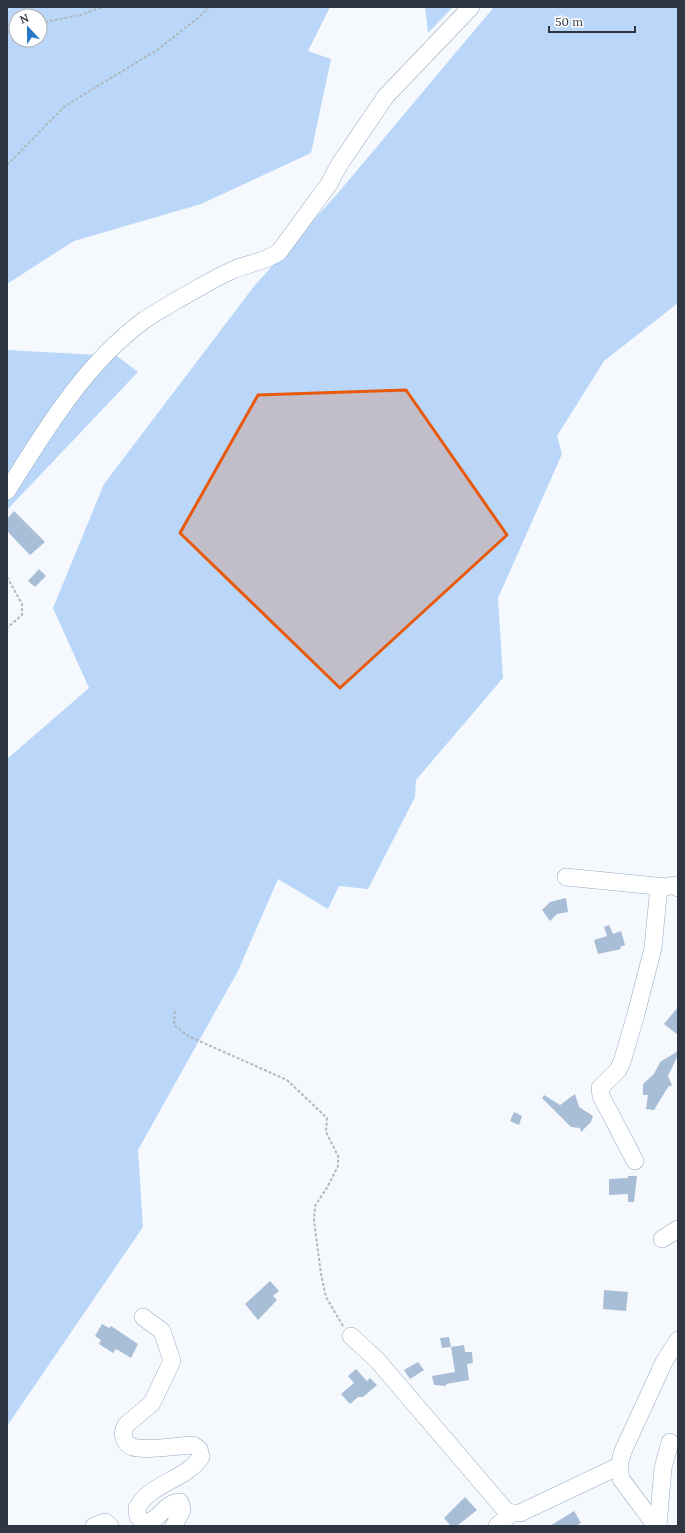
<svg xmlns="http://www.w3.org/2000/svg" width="685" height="1533" viewBox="0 0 685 1533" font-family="Lora,serif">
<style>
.green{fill:#bad7f9;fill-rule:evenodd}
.building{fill:#a8bdd6}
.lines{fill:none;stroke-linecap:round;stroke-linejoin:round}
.minor-casing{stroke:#94a9c1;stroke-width:18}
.path{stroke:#b1b7be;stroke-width:2;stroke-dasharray:3 2;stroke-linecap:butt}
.minor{stroke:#fff;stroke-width:17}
.marked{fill:#e8590c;fill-opacity:0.2;stroke:#e8590c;stroke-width:3;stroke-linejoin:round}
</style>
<rect width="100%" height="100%" fill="#f5f9fe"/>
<g class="green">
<path d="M7 7H330L308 51 331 59 311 153 201 204 74 241 7 284ZM16 16H40V40H16Z"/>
<polygon points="425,7 453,7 428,33"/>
<polygon points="494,7 678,7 678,303 604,361 557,436 562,454 498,598 503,678 416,780 415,797 368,889 339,886 328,909 278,879 238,971 138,1150 143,1227 7,1426 7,759 89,688 53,608 104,484 255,285 338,193"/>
<polygon points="7,350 117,356 138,372 7,510"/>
</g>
<g class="building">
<polygon points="14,511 45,542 30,555 7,531 7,519"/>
<polygon points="39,569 46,576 35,587 28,581"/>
<polygon points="566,898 568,912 557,914 550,921 542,910 550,902"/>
<polygon points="609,925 613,934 621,931 625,945 620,947 621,949 598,954 594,940 607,936 604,927"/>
<polygon points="678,1007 678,1035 664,1024"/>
<polygon points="678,1051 678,1055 668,1076 672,1085 668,1087 654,1110 646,1109 648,1095 643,1095 643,1084 654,1074 660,1062"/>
<polygon points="575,1094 579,1107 593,1116 591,1122 581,1132 580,1128 571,1127 542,1098 544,1095 560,1105"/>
<polygon points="514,1112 522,1116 519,1125 510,1121"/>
<polygon points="628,1176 637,1176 634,1202 628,1202 628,1194 609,1195 609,1179 628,1178"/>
<polygon points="270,1281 279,1291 273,1296 277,1300 258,1320 245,1304"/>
<polygon points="604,1290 628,1292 626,1311 603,1309"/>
<polygon points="102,1324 109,1328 111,1326 138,1344 131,1358 116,1349 113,1353 99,1344 101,1340 95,1336"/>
<polygon points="449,1337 451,1347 442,1348 440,1338"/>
<polygon points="464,1345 465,1352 472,1352 473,1363 467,1364 469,1380 446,1384 446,1386 434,1385 432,1376 455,1372 451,1347"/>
<polygon points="418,1362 424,1370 410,1379 404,1370"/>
<polygon points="356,1369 367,1381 370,1378 377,1385 363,1397 358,1397 350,1404 341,1394 354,1383 348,1376"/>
<polygon points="465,1497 477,1510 457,1526 451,1526 444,1518"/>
<polygon points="574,1511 581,1523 576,1526 550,1526"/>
</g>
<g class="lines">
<defs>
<g id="minor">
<path d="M7 491C46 429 84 365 143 321 154 313 166 307 177 300 196 290 214 278 233 270 249 263 265 262 279 252L329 184 339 165 386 96 471 7"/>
<polyline points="566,877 666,887"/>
<polyline points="635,1161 601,1096 600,1088 618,1070 622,1062 636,1014 653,948 658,896 660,889 673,885 678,888"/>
<polyline points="662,1239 678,1229"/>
<path d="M143 1317 162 1331 172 1361 152 1403 126 1425C120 1435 125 1447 137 1448 155 1450 175 1446 193 1445L199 1449 201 1457C186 1480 150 1483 137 1508L138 1517 145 1523C160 1521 163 1503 180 1502L182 1510 174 1526"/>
<polyline points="351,1336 377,1360 506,1511 512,1513 520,1513 619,1466"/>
<polyline points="94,1526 105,1522 110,1526"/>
<polyline points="497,1526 512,1513"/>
<polyline points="656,1526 621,1479 619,1466 623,1451 664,1362 678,1340"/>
<polyline points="658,1526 663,1468 670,1442"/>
</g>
</defs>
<use href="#minor" class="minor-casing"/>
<g class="path">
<polyline points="40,23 80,15 103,7"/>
<polyline points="7,26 16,25"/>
<polyline points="7,165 65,106 157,50 198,18 209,7"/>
<polyline points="7,577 22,604 22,615 7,628"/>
<polyline points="175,1011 174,1025 188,1036 287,1080 327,1118 326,1132 338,1156 338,1166 328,1186 315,1206 314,1221 321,1274 326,1297 343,1326"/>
</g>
<use href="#minor" class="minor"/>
</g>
<path class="marked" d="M406 390 507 535 340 688 180 533 258 395Z"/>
<rect width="685" height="1533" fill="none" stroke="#2e3741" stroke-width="16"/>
<g transform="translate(28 28) rotate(338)"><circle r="19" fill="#ffffff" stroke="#abafb3"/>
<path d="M0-3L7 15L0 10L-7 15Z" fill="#2977c6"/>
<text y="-6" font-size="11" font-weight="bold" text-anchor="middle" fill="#2e3741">N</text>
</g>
<path d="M549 26v6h86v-6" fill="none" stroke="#2e3741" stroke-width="2"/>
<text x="555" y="26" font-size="12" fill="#2e3741" stroke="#ffffff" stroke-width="3" paint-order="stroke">50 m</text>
</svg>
